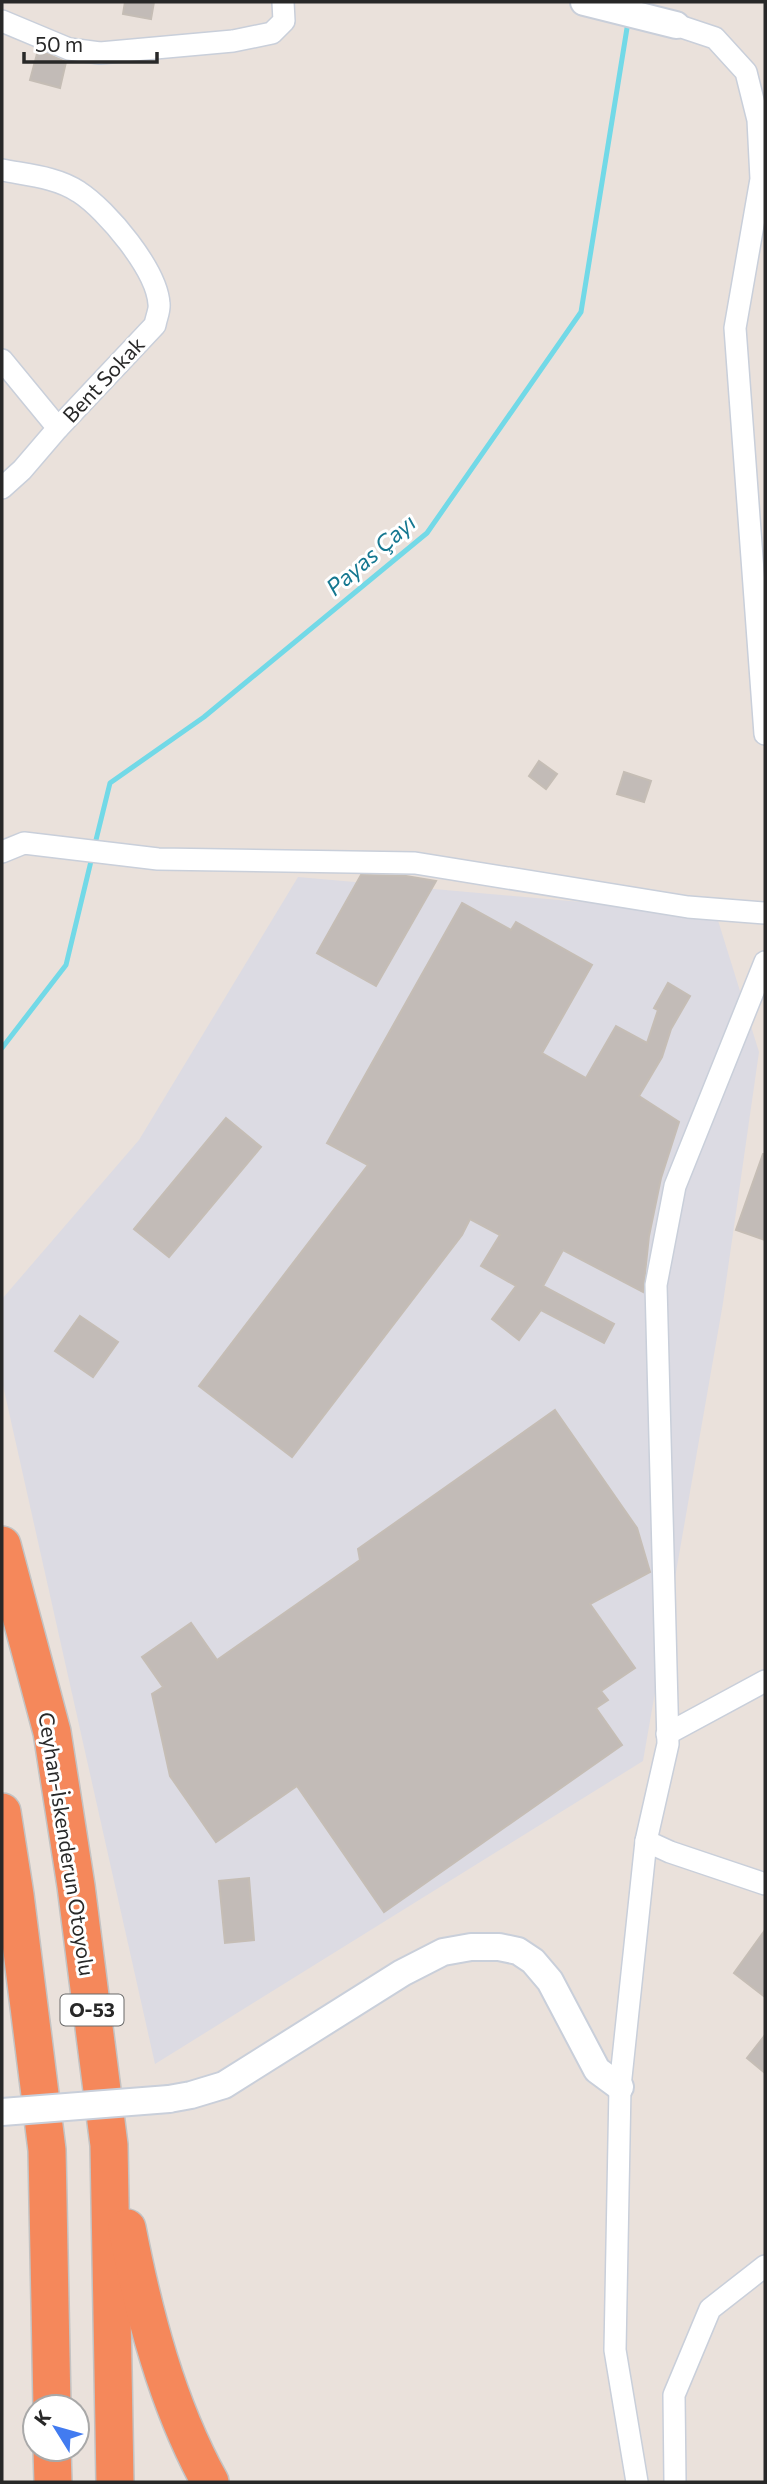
<svg xmlns="http://www.w3.org/2000/svg" width="767" height="2484" viewBox="0 0 767 2484" font-family="Commissioner,sans-serif">
<style>
.industrial{fill:#dcdbe3}
.lines{fill:none;stroke-linecap:round;stroke-linejoin:round}
.stream{stroke:#72d9e7;stroke-width:5}
.building{fill:#c2bbb7;stroke:#c5bdb5;stroke-width:2}
.minor-casing{stroke:#c9cfda;stroke-width:24}
.tertiary-casing{stroke:#c9cfda;stroke-width:30}
.motorway-casing{stroke:#c3c3c3;stroke-width:40}
.minor{stroke:#fff;stroke-width:21}
.tertiary{stroke:#fff;stroke-width:26}
.motorway{stroke:#f5885b;stroke-width:37}
.tertiary-bridge-casing{stroke:#c9cfda;stroke-width:30;stroke-linecap:butt}
.tertiary-bridge{stroke:#fff;stroke-width:26}
.labels{text-anchor:middle;stroke-width:6;stroke-linejoin:round;paint-order:stroke}
.shield{fill:#fff;stroke:#686868;stroke-width:2}
.shield-label{font-size:19px;font-weight:bold;fill:#282828}
.street-label{font-size:21px;fill:#282828;stroke:#fff}
.water-label{font-size:23px;font-style:italic;fill:#147790;stroke:#fff}
</style>
<rect width="100%" height="100%" fill="#eae1db"/>
<polygon class="industrial" points="298,877 716,914 759,1052 723,1303 643,1761 155,2064 2,1381 2,1299 139,1140"/>
<g class="lines">
<g class="stream">
<polyline points="94,848 110,783 204,717 427,533 581,312 628,22"/>
<polyline points="2,1048 66,965 92,857"/>
</g>
</g>
<g class="building">
<polygon points="125,2 154,2 151,19 123,14"/>
<polygon points="38,50 66,62 60,88 30,80"/>
<polygon points="539,761 557,774 546,789 529,776"/>
<polygon points="624,772 651,781 644,802 617,794"/>
<polygon points="361,875 406,876 436,881 376,986 317,953"/>
<polygon points="462,903 511,930 516,922 592,965 542,1053 586,1078 616,1026 647,1043 658,1010 654,1008 668,983 690,996 671,1029 662,1057 639,1096 679,1122 661,1178 649,1236 643,1292 563,1250 543,1286 614,1324 604,1343 541,1310 519,1340 492,1319 516,1286 481,1266 500,1235 470,1219 462,1235 292,1457 199,1386 368,1165 327,1143"/>
<polygon points="226,1118 261,1147 169,1257 134,1229"/>
<polygon points="763,1154 765,1154 765,1240 736,1230"/>
<polygon points="80,1316 118,1342 93,1377 55,1351"/>
<polygon points="555,1410 637,1528 650,1572 590,1604 635,1668 601,1691 608,1700 596,1708 622,1745 384,1912 297,1786 216,1842 170,1776 152,1694 163,1687 142,1657 191,1623 217,1660 360,1560 358,1549"/>
<polygon points="249,1878 254,1940 225,1943 219,1881"/>
<polygon points="765,1930 765,1997 734,1973"/>
<polygon points="765,2035 765,2073 747,2058"/>
</g>
<g class="lines">
<defs>
<g id="minor">
<polyline points="2,21 69,49 100,53 233,41 272,33 284,21 283,2"/>
<polyline points="676,25 715,38 746,72 758,120 761,179 735,328 765,734"/>
<path d="M2 170C27 175 57 177 79 192 107 210 157 270 159 304 160 310 156 318 155 325L58 428"/>
<polyline points="2,360 58,428 22,470 2,488"/>
<polyline points="2,852 24,843 158,859 415,863 688,907 765,913"/>
<polyline points="667,1734 765,1681"/>
<polyline points="646,1841 670,1852 765,1884"/>
<polyline points="637,2482 615,2350 620,2087 646,1841 668,1744 656,1285 675,1186 765,962"/>
<polyline points="675,2482 674,2395 710,2309 765,2266"/>
</g>
<g id="tertiary">
<polyline points="584,2 676,25"/>
<polyline points="169,2099 191,2095 224,2085 402,1973 443,1952 471,1947 499,1947 518,1951 533,1961 550,1981 597,2070 620,2087"/>
</g>
<g id="motorway">
<polyline points="2,1545 52,1732 76,1886 109,2145 115,2482"/>
<polyline points="2,1812 15,1895 47,2150 52,2407"/>
<path d="M127 2228C144 2315 167 2404 210 2482"/>
<polyline points="52,2449 53,2482"/>
</g>
</defs>
<use href="#minor" class="minor-casing"/>
<use href="#tertiary" class="tertiary-casing"/>
<use href="#motorway" class="motorway-casing"/>
<use href="#minor" class="minor"/>
<use href="#tertiary" class="tertiary"/>
<use href="#motorway" class="motorway"/>
<defs>
<polyline id="tertiary-bridge" points="2,2112 169,2099"/>
</defs>
<use href="#tertiary-bridge" class="tertiary-bridge-casing"/>
<use href="#tertiary-bridge" class="tertiary-bridge"/>
</g>
<g class="labels">
<rect class="shield" x="60.5" y="1994.5" width="63" height="31" rx="5"/>
<g class="shield-label">
<text x="92" y="2017">O-53</text>
</g>
<g class="street-label">
<text transform="translate(104 380) rotate(-47)" y="7">Bent Sokak</text>
<text transform="translate(66 1844) rotate(81)" y="7">Ceyhan-İskenderun Otoyolu</text>
</g>
<g class="water-label">
<text transform="translate(371 555) rotate(-41)" y="8">Payas Çayı</text>
</g>
</g>
<rect width="767" height="2484" fill="none" stroke="#282828" stroke-width="7"/>
<g transform="translate(56 2428) rotate(307)"><circle r="33" fill="#ffffff" stroke="#a9a9a9" stroke-width="2"/>
<path d="M0-5L12 26L0 18L-12 26Z" fill="#427bf0"/>
<text y="-10" font-size="19" font-weight="bold" text-anchor="middle" fill="#282828">K</text>
</g>
<path d="M24 52v10h133v-10" fill="none" stroke="#282828" stroke-width="3.5"/>
<text x="35" y="52" font-size="21" fill="#282828" stroke="#ffffff" stroke-width="5" paint-order="stroke">50 m</text>
</svg>
